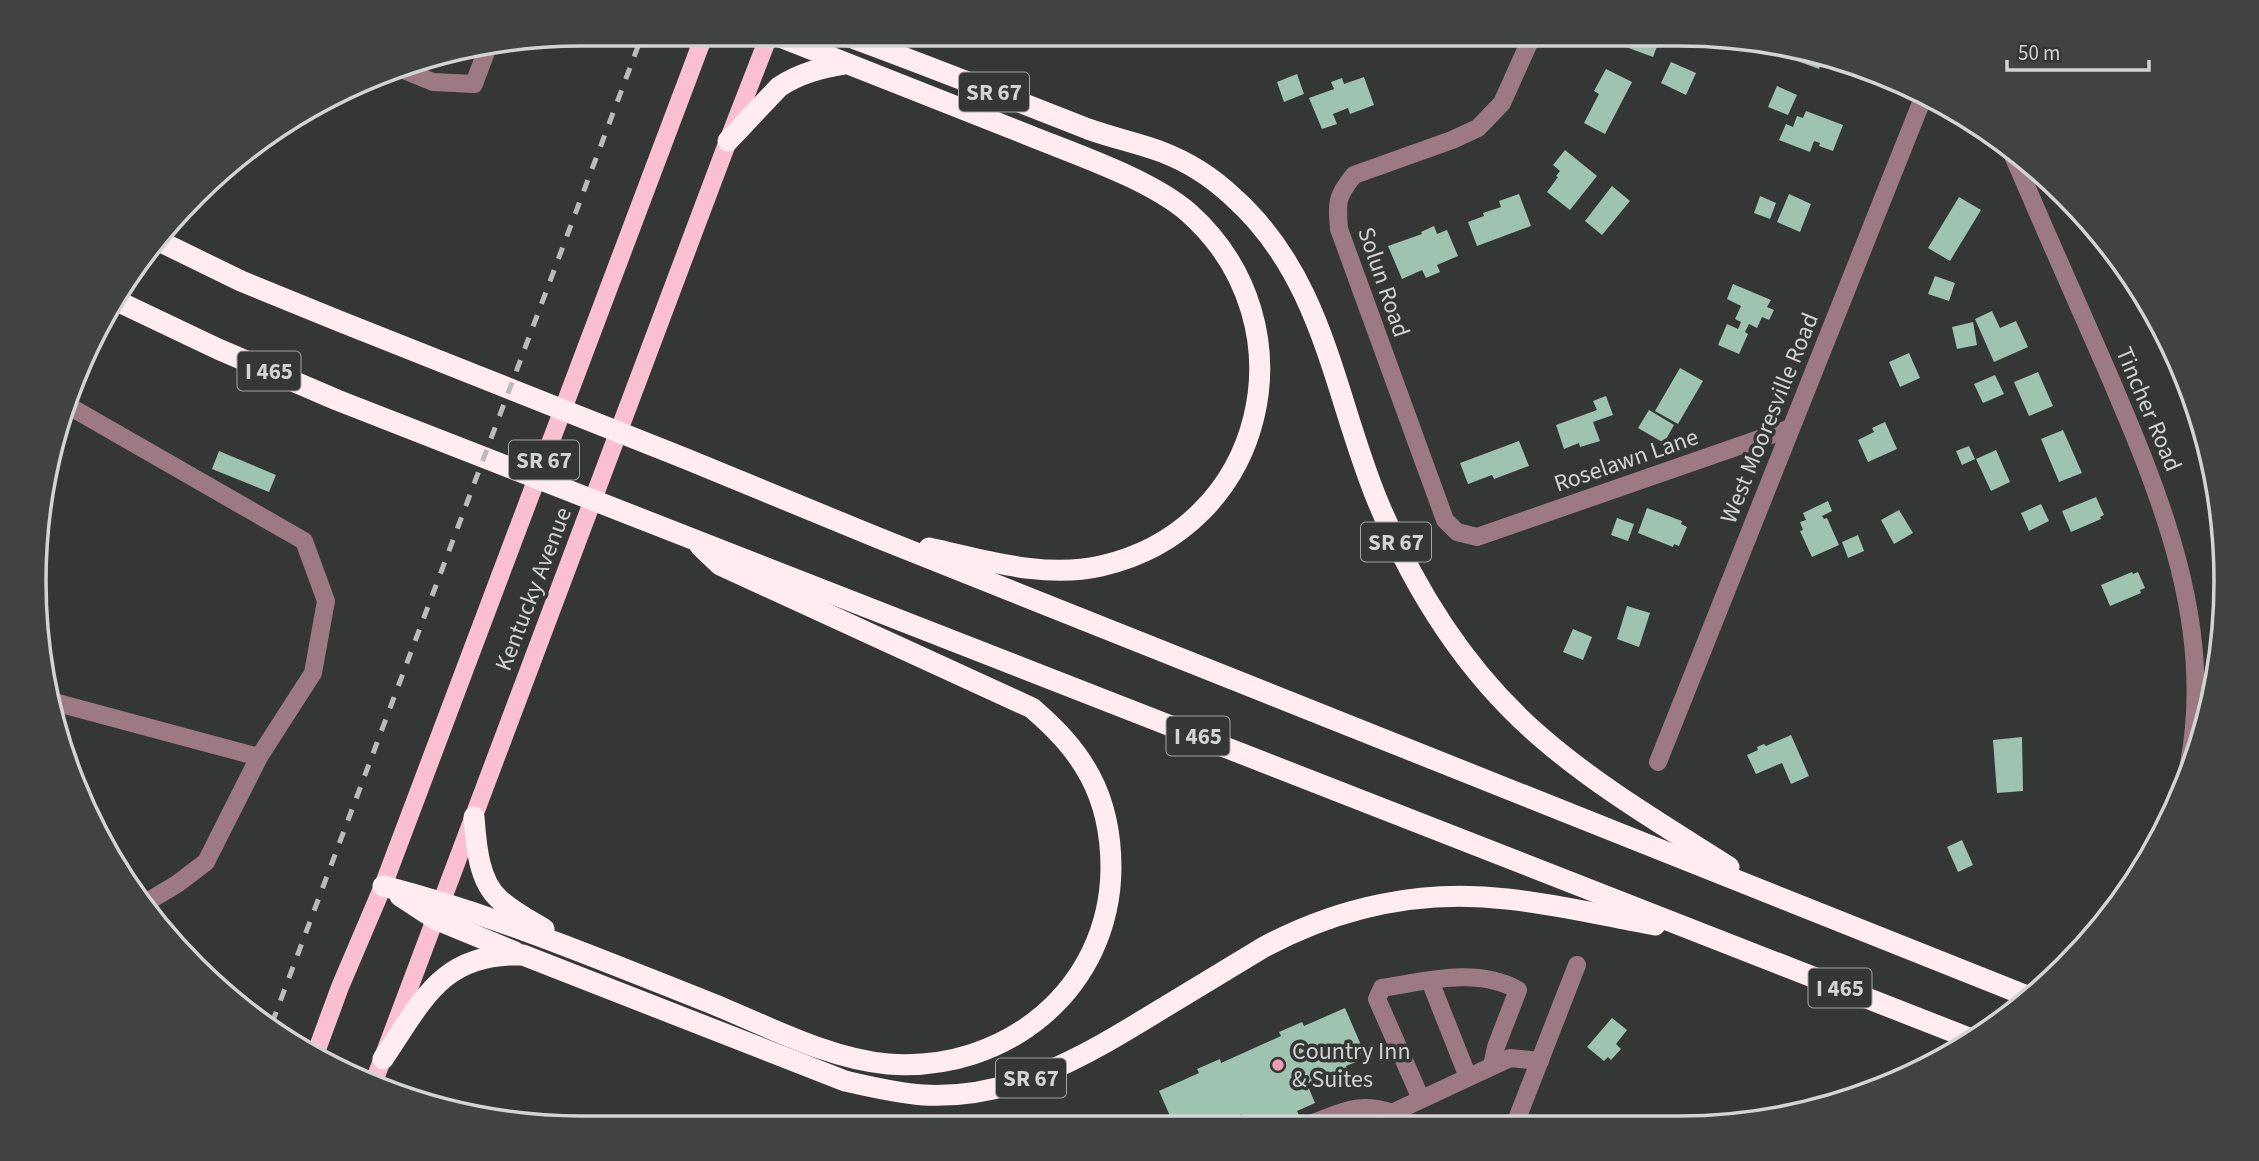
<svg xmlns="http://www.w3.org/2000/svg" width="2259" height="1161" viewBox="0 0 2259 1161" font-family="'Source Sans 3',sans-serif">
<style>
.building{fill:#9fc3b1}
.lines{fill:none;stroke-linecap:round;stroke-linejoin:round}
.minor{stroke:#9d7984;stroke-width:18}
.major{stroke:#fbbfd2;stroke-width:18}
.highway{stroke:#feecf1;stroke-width:21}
.rail{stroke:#babbba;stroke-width:5;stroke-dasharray:12 12;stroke-linecap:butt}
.poi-dot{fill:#f09ab7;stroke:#343735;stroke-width:2.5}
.labels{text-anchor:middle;stroke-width:7;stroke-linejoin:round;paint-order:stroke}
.shield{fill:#343735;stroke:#a3a4a3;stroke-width:2}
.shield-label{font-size:23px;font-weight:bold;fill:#d2d3d2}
.street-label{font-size:24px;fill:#d2d3d2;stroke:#343735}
.poi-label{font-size:24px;fill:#d2d3d2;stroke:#343735;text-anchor:start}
.rim{fill:none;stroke:#d2d3d2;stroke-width:3.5}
</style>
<rect width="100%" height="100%" fill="#343735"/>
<g class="building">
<polygon points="1442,34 1475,34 1471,45"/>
<polygon points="1609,34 1656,34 1661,36 1653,57 1607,40"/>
<polygon points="1797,48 1825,54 1819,69 1792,59"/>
<polygon points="1671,62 1696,73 1686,95 1661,83"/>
<polygon points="1606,69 1632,82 1605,134 1584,123 1599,94 1594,91"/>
<polygon points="1297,74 1304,94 1284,102 1277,82"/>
<polygon points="1364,77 1374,105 1350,114 1348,108 1333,114 1337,124 1322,129 1309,98 1334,89 1331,82 1342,78 1344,84"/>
<polygon points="1777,86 1797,95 1788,115 1768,107"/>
<polygon points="1806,111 1843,125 1833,151 1819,146 1820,143 1814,141 1810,152 1779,140 1786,124 1793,127 1797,116 1803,118"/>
<polygon points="1565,150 1597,176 1570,210 1547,192 1558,177 1556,176 1560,171 1553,165"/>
<polygon points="1612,186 1630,201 1602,235 1585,221"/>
<polygon points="1519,194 1531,226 1477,246 1468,222 1484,216 1483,213 1501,207 1499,201"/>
<polygon points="1789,194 1811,204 1800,232 1777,222"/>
<polygon points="1760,196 1776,203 1770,219 1754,213"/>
<polygon points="1959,197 1981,210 1950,261 1928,248"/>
<polygon points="1434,226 1437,234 1447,230 1458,256 1437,265 1440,272 1426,278 1422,270 1402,279 1388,246 1422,234 1421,232"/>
<polygon points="1935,276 1955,283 1949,301 1928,294"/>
<polygon points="1733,284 1771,300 1767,307 1774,310 1769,320 1762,317 1757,328 1749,324 1745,332 1748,334 1739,354 1718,345 1727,324 1738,329 1741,322 1735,319 1741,306 1727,299"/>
<polygon points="1992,311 2000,328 2016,321 2028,347 1994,362 1975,319"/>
<polygon points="1973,322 1977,345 1957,349 1952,327"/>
<polygon points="1909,353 1920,378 1900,387 1889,362"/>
<polygon points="1680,368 1703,381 1678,424 1655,411"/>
<polygon points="2038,372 2053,406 2029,416 2014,382"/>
<polygon points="1995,375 2004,394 1983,403 1974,384"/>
<polygon points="1606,396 1613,415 1593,422 1600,441 1580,447 1579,443 1564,449 1556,425 1597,410 1593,401"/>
<polygon points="1649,410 1674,425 1664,443 1638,428"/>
<polygon points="1885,422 1897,449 1868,462 1858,440 1874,432 1872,428"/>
<polygon points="2063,430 2082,473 2059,482 2041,439"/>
<polygon points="1519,441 1529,466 1494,479 1492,475 1468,484 1460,463"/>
<polygon points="1969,446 1975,459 1962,465 1956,451"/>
<polygon points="1996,450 2010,482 1991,491 1976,459"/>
<polygon points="219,451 276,475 269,492 212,469"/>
<polygon points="2096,497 2104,515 2100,517 2101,519 2071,532 2062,511"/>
<polygon points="1828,501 1832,511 1822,516 1824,519 1827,518 1839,545 1812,557 1800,531 1803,530 1800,522 1806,520 1803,513"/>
<polygon points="2041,504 2049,521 2029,531 2021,513"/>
<polygon points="1647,508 1682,521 1681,524 1687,527 1679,546 1674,544 1673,547 1638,533"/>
<polygon points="1899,510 1913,533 1894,544 1881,520"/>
<polygon points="1617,518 1634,524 1628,541 1611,535"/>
<polygon points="1858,535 1864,551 1848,558 1842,542"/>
<polygon points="2132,572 2133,574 2138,572 2145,588 2140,590 2141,593 2110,606 2101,585"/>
<polygon points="1627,606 1650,613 1639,647 1617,639"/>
<polygon points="1573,629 1592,637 1583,660 1563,652"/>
<polygon points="1791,735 1809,776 1791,784 1782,763 1756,774 1747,755 1758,750 1757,747 1764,744 1766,746"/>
<polygon points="2022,737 2023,791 1997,793 1993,740"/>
<polygon points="1962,840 1973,865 1958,872 1947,847"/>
<polygon points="1345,1008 1364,1052 1354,1057 1356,1062 1346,1066 1348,1071 1326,1081 1324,1077 1307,1084 1315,1103 1297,1111 1303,1124 1247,1125 1242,1114 1225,1122 1226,1125 1174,1125 1159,1091 1199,1073 1197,1069 1220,1059 1221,1063 1281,1036 1279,1032 1302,1022 1304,1026"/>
<polygon points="1612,1018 1627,1030 1616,1044 1621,1049 1611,1060 1608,1057 1604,1061 1587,1047"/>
</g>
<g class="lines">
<g class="minor">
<path d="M1533 34 1502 103 1478 128 1452 140 1354 175C1336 197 1337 202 1339 229L1445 520 1457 532 1477 537 1791 428"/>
<polyline points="396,67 433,82 474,84 487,49"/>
<path d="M2008 144C2039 216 2070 287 2102 359 2159 492 2220 630 2186 778"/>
<polyline points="67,405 304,541 326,601 313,673 259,757"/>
<polyline points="54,702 259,757 206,862 177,884 142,905"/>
<polyline points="1658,762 1925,93"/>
<polyline points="1430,981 1468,1077"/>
<path d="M1421 1099 1377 999 1382 988C1427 981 1477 967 1518 990L1496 1047 1492 1066"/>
<path d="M1310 1124C1341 1113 1358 1101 1392 1113"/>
<polyline points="1381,1124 1392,1113 1510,1058 1540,1061"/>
<polyline points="1515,1124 1577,965"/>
</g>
<g class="major">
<polyline points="315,1055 340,987 383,886 705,33"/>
<polyline points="373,1084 728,141 770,33"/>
</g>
<g class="highway">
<path d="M770 33C856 67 942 101 1028 135 1077 155 1150 179 1189 213 1314 325 1266 529 1101 566 1044 579 985 560 929 548"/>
<path d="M841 34C924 64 1006 97 1088 129 1113 138 1138 143 1162 152 1188 162 1213 178 1233 197 1324 278 1334 396 1378 502 1415 591 1469 676 1543 739 1600 788 1665 826 1729 867"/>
<path d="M728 141 779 87C800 73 821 68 845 64"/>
<polyline points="159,241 241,281 339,321 684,458 876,537 2027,996"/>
<polyline points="115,300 218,349 337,400 1974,1040"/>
<path d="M474 817C476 843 478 880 499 899 512 911 529 920 544 929"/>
<path d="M383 886C496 915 604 961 713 1004 767 1026 829 1059 888 1064 1006 1073 1110 989 1111 868 1111 836 1105 804 1090 776 1075 748 1055 728 1032 708L720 565 700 546"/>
<polyline points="400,896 435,919 515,952"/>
<path d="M383 1059C423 1000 442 952 523 955L845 1081C871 1087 896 1093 923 1095 1011 1100 1083 1057 1155 1013 1191 991 1228 969 1264 947 1339 907 1422 889 1507 899 1557 904 1606 916 1655 925"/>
</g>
<polyline class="rail" points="272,1023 643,33"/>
</g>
<circle class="poi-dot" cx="1278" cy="1065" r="7"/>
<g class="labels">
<g class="shield">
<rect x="959" y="72.5" width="70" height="39" rx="5"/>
<rect x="237.5" y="351.5" width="63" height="39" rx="5"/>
<rect x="509" y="440.5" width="70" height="39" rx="5"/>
<rect x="1361" y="522.5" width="70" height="39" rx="5"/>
<rect x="1166.5" y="716.5" width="63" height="39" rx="5"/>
<rect x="1808.5" y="968.5" width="63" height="39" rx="5"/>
<rect x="996" y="1058.5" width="70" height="39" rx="5"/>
</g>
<g class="shield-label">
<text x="994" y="100">SR 67</text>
<text x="269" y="379">I 465</text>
<text x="544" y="468">SR 67</text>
<text x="1396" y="550">SR 67</text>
<text x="1198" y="744">I 465</text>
<text x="1840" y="996">I 465</text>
<text x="1031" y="1086">SR 67</text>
</g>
<g class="street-label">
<text transform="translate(1384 282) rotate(71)" y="8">Solun Road</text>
<text transform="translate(2149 409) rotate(67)" y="8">Tincher Road</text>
<text transform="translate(1769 418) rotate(-68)" y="8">West Mooresville Road</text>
<text transform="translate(1626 460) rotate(-19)" y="8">Roselawn Lane</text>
<text transform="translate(533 589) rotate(-69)" y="8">Kentucky Avenue</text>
</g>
<g class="poi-label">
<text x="1292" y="1059">Country Inn<tspan x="1292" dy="28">&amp; Suites</tspan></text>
</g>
</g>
<path d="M0 0H2259V1161H0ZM581 46H1679A535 535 0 0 1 2214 581V581A535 535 0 0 1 1679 1116H581A535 535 0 0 1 46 581V581A535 535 0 0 1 581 46Z" fill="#414342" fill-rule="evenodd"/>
<path class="rim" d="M581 46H1679A535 535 0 0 1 2214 581V581A535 535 0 0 1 1679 1116H581A535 535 0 0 1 46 581V581A535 535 0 0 1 581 46Z"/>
<path d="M2007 60v10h142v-10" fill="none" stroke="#d2d3d2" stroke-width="3.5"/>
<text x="2018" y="60" font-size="21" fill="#d2d3d2" stroke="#343735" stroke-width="5" paint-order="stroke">50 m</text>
</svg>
